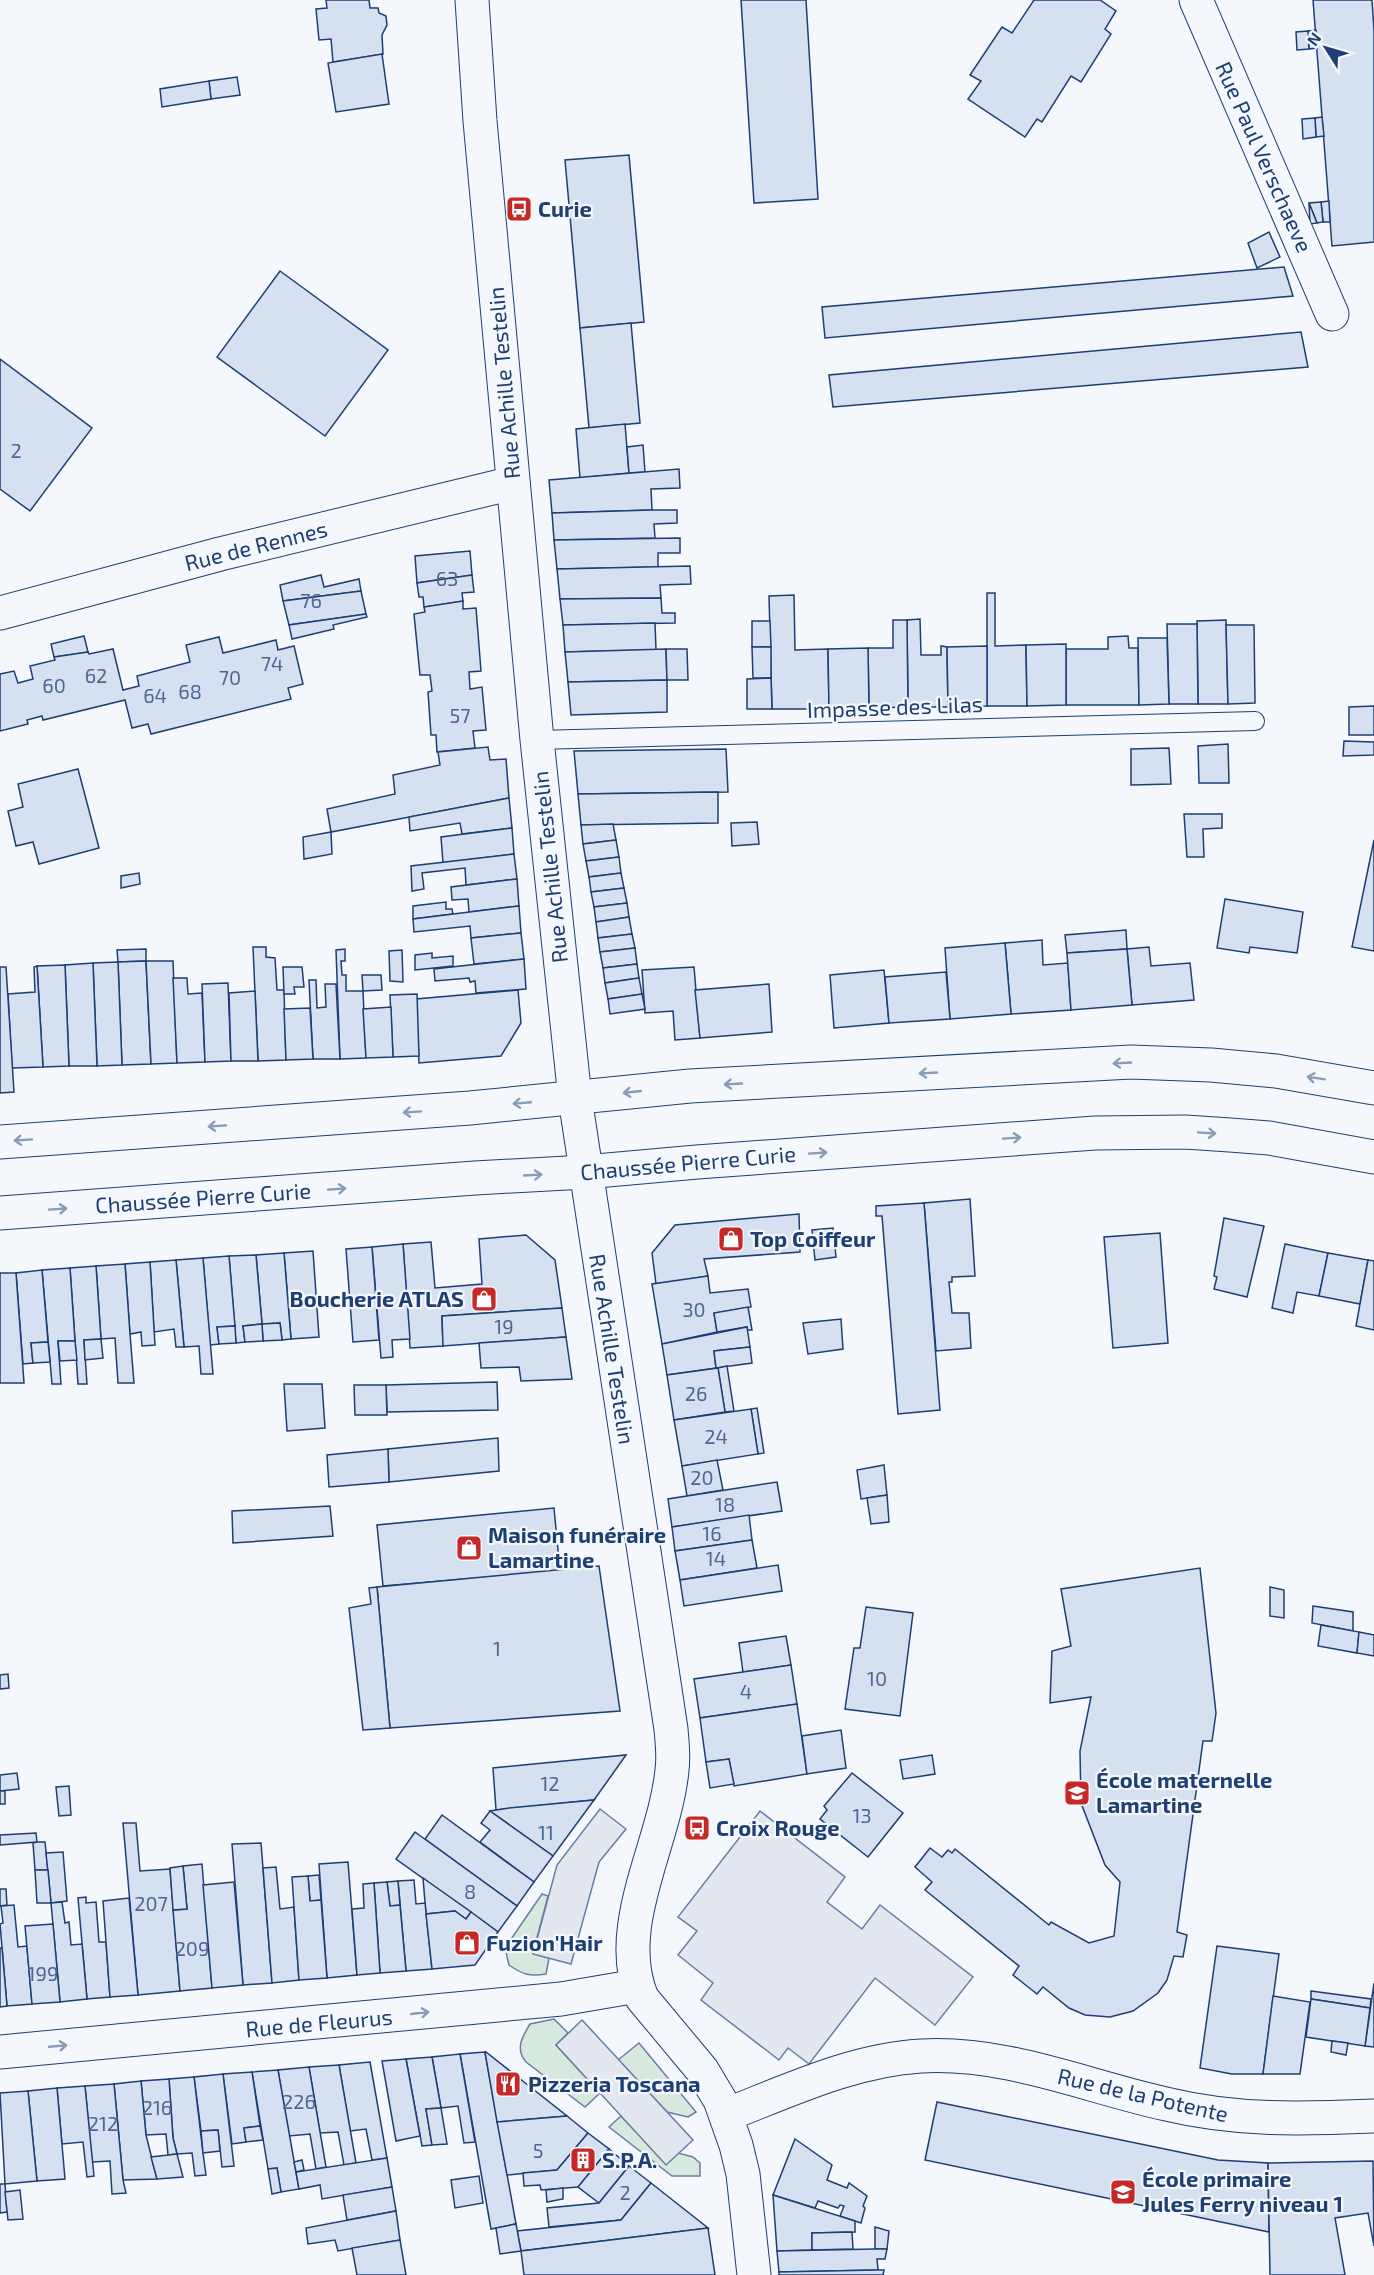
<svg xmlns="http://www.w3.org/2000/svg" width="1374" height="2275" viewBox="0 0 1374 2275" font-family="'Exo 2',sans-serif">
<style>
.green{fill:#d7e8df;stroke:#687fa3;stroke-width:1.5}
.parking{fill:#e3e8f0;stroke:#687fa3;stroke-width:1.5}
.building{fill:#d5e0f0;stroke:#1d3f73;stroke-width:1.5}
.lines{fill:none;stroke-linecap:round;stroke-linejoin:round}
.service-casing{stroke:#1d3f73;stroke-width:20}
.minor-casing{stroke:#1d3f73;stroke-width:35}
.tertiary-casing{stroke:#1d3f73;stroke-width:35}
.primary-casing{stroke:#1d3f73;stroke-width:35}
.service{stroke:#f4f7fb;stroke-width:18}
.minor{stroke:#f4f7fb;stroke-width:33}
.tertiary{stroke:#f4f7fb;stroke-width:33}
.primary{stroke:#f4f7fb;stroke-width:33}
.oneway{stroke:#889bb7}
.labels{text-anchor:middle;stroke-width:4.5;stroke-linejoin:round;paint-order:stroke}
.number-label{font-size:20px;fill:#4b6792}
.street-label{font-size:22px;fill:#1d3f73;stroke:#f4f7fb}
.poi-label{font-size:22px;font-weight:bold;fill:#1d3f73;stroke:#f4f7fb;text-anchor:start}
</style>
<rect width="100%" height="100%" fill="#f4f7fb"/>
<g class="green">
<path d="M542 1894 548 1896 533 1953 549 1958 546 1974C529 1977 522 1974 509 1965L505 1948Z"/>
<path d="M554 2019 568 2033 556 2045 600 2093 585 2107 526 2062C515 2049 522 2037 530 2024Z"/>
<polygon points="639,2043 696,2112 688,2117 667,2112 618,2060"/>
<polygon points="621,2116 666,2164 678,2153 693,2157 700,2163 700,2176 672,2176 609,2127"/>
</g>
<g class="parking">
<polygon points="600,1809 626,1829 599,1862 571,1964 533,1954 557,1865"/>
<polygon points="760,1811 845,1877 827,1902 862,1929 880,1905 973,1977 935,2025 875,1978 809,2064 788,2048 779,2060 701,2000 713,1983 678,1955 697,1931 678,1917"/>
<polygon points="582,2020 693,2140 666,2165 556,2045"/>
</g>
<g class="building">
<polygon points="326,0 369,0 370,8 378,8 379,13 386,16 387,25 382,35 383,54 333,62 331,39 319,40 316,9 327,8"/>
<polygon points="741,0 806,0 818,199 754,203"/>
<polygon points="1034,0 1100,0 1116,11 1105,29 1111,34 1081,82 1071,76 1042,122 1037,119 1025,137 968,99 981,81 970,75 1002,27 1012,33"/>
<polygon points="1313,0 1372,0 1374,31 1374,242 1332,246"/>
<polygon points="1316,30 1317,48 1309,49 1308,31"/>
<polygon points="1308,31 1309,49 1297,50 1296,32"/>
<polygon points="382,54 389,104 336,112 328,63"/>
<polygon points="237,77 240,95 211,99 209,81"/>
<polygon points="209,81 211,99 162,107 160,89"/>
<polygon points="1322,117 1324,136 1316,137 1315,118"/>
<polygon points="1315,118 1316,137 1303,139 1302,119"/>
<polygon points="629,155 644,322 580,328 565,160"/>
<polygon points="1329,201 1330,222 1323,222 1321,202"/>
<polygon points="1321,202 1323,222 1317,223 1309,203"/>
<polygon points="1309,203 1317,223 1310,224"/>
<polygon points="1269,232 1280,257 1257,268 1248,243"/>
<polygon points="1284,267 1293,296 825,338 822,307"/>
<polygon points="280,271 388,350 325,436 217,357"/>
<polygon points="631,323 640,423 589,428 580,328"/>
<polygon points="1301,332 1308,367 833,407 829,375"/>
<polygon points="0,359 92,428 30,511 0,489"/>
<polygon points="625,424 629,473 580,478 576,429"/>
<polygon points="643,445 645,472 629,473 627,447"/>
<polygon points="679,469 680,488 651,489 652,510 552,513 549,480"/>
<polygon points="652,510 677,510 677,523 654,524 655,538 554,540 552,513"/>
<polygon points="680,538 680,553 658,553 658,567 557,569 554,540"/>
<polygon points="470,551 472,575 417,583 415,556"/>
<polygon points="690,566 691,584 660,585 661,598 560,599 557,569"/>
<polygon points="321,575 324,587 359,579 361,591 283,601 280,585"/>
<polygon points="472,575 474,592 462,593 463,601 424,607 423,597 419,597 417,583"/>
<polygon points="361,591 366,614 289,625 283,601"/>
<polygon points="987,593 995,593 995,646 1026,645 1027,706 987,706"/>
<polygon points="794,595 795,650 828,649 829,709 772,709 769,596"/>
<polygon points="661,598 662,613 675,613 675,623 563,625 560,599"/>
<polygon points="463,601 463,609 476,608 481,671 469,672 470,689 482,687 486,730 473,731 475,748 437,752 436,735 431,735 428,692 432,691 430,675 420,675 414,614 425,612 424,607"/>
<polygon points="366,614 367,617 333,625 334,629 292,639 289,625"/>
<polygon points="920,619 921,655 941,655 941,646 947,647 948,707 908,707 907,620"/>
<polygon points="893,620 907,620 908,707 869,708 868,648 893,648"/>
<polygon points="1226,620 1228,704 1198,704 1197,621"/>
<polygon points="752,621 770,621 771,647 752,647"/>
<polygon points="655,623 656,650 565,652 563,625"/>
<polygon points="1167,624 1197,624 1198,704 1169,704"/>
<polygon points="1226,625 1254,625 1255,703 1228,704"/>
<polygon points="84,636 88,652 54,657 51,644"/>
<polygon points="1128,636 1129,648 1138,648 1139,705 1066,705 1066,649 1108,649 1108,637"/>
<polygon points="219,637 223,653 276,640 278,650 294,646 303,684 288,688 291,699 151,734 148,724 132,728 125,700 43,720 42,716 27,720 28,724 0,731 0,674 14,671 18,683 33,679 30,666 55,660 54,657 88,652 89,654 113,649 123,690 139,686 137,676 190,662 186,645"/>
<polygon points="1138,638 1167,638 1169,704 1139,705"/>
<polygon points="1066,644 1066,705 1027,706 1026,645"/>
<polygon points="987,646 987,706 948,707 947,647"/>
<polygon points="752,647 771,647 771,678 753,678"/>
<polygon points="868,648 869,708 829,709 828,649"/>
<polygon points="666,649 667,680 568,682 565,652"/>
<polygon points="666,649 687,649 688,680 667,680"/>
<polygon points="771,678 772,709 747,709 747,679"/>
<polygon points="667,680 667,712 571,715 568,682"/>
<polygon points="1374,706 1374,735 1349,735 1349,707"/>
<polygon points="1344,741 1374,742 1374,755 1343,756"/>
<polygon points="1228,744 1229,783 1199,783 1198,746"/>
<polygon points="488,747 490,760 506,759 509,798 331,832 327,809 395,794 393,775 440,765 438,752"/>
<polygon points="1169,748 1171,784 1131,785 1131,749"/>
<polygon points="726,749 728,792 578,794 574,751"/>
<polygon points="78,769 99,848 39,864 33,842 16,846 8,811 23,807 18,784"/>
<polygon points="718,792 718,823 581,825 578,794"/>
<polygon points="509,798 512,828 462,834 460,823 410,831 409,817"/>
<polygon points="1184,814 1222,814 1222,828 1203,829 1204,857 1187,857"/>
<polygon points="757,822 759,844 732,846 731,823"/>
<polygon points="613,824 616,840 583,844 581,825"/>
<polygon points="512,828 514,854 443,863 441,837"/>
<polygon points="331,832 332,854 304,859 303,837"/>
<polygon points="616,840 619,857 586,861 583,844"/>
<polygon points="1374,840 1374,951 1352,947"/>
<polygon points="514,854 517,879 466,885 465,868 422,873 424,889 412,891 411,866"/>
<polygon points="619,857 621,873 589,877 586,861"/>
<polygon points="139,873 140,884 121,888 121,876"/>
<polygon points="621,873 624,888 591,892 589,877"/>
<polygon points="517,879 519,906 469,912 468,899 452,900 451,887"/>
<polygon points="624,888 627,903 594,907 591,892"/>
<polygon points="1225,899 1303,912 1297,953 1250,947 1249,953 1217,948"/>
<polygon points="446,902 446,909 452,909 453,914 413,919 413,906"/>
<polygon points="627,903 629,917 596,922 594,907"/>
<polygon points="519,906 521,933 471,938 470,926 414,932 413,919"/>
<polygon points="629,917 632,934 598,938 596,922"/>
<polygon points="1126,930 1127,949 1067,953 1065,935"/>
<polygon points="521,933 524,959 474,964 471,938"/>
<polygon points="632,934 635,948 600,952 598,938"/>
<polygon points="1042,940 1043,965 1068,963 1071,1010 1011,1014 1005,943"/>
<polygon points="1005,943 1011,1014 950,1019 945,948"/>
<polygon points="253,947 266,947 266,957 275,958 277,990 284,990 286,1060 258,1061"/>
<polygon points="1149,947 1151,966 1190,963 1194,1000 1132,1005 1127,949"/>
<polygon points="635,948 637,964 603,968 600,952"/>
<polygon points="146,949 146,961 118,962 117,950"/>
<polygon points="345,949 345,961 341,961 342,975 346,975 346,991 363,991 366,1058 340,1059 336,950"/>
<polygon points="1127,949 1132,1005 1071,1010 1067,953"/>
<polygon points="402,950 403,982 390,981 389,951"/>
<polygon points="432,953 432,958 453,956 453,966 415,970 415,955"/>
<polygon points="524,959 526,989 476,993 475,981 470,982 469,978 435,981 434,969"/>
<polygon points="146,961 151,1064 122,1065 118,962"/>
<polygon points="146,961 173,961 177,1063 151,1064"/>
<polygon points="118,962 122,1065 97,1066 93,963"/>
<polygon points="93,963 97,1066 69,1066 65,965"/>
<polygon points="637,964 639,978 605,983 603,968"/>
<polygon points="65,965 69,1066 43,1067 37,966"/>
<polygon points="37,966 43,1067 12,1068 8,994 35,992 34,967"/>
<polygon points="0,967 6,967 14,1092 0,1093"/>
<polygon points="283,967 302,967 304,987 294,987 295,994 284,994"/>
<polygon points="694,967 700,1038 675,1040 673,1011 645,1013 642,970"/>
<polygon points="884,970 889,1023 834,1028 830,975"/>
<polygon points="946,972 950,1019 889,1023 885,977"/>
<polygon points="362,975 381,975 382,990 363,991"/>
<polygon points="173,978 187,978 188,994 202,993 205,1062 177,1063"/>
<polygon points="639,978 642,994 608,999 605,983"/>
<polygon points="309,980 316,980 317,1008 326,1007 325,984 336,984 340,1059 313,1059"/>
<polygon points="228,983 231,1061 205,1062 202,984"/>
<polygon points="769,984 772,1032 700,1038 695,990"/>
<polygon points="518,990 521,1023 501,1056 419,1063 416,999"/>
<polygon points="255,991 258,1061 231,1061 229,993"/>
<polygon points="417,994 419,1056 393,1057 390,995"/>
<polygon points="642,994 645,1009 610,1014 608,999"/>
<polygon points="391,1007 393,1057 366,1058 363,1009"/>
<polygon points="310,1008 313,1059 286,1060 284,1009"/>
<polygon points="970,1199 975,1276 952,1277 952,1282 949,1282 952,1313 969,1313 971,1348 936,1351 924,1203"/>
<polygon points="924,1203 940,1410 898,1414 882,1216 876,1216 876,1206"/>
<polygon points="799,1214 800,1252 704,1259 708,1276 656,1284 652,1253 675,1225"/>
<polygon points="1224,1218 1264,1226 1247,1297 1214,1289 1217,1277 1214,1276"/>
<polygon points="833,1228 836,1257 815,1260 812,1230"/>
<polygon points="1160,1233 1168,1343 1113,1348 1104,1237"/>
<polygon points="526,1235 555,1260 562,1308 442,1316 443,1346 410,1348 403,1244 431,1242 435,1288 482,1284 479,1239"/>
<polygon points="403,1244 410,1339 392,1340 393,1357 381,1358 372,1247"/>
<polygon points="1285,1244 1328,1253 1319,1296 1297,1292 1293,1313 1272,1308"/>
<polygon points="372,1247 379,1340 353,1342 346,1249"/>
<polygon points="313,1251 319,1337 291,1339 284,1253"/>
<polygon points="284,1253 291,1339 282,1340 280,1323 262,1324 256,1255"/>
<polygon points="1328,1253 1368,1260 1360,1304 1319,1296"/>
<polygon points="256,1255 262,1324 243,1326 245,1342 236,1343 229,1256"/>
<polygon points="229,1256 235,1326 217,1327 219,1344 210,1345 203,1258"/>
<polygon points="203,1258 213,1374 201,1374 199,1346 184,1347 176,1260"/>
<polygon points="176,1260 184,1347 176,1347 174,1329 154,1332 150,1262"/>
<polygon points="1368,1260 1374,1261 1374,1330 1356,1326"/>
<polygon points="150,1262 155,1345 142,1346 141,1332 130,1334 125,1264"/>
<polygon points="125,1264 130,1334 134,1383 118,1383 115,1338 101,1339 96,1266"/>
<polygon points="96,1266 101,1339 84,1340 87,1384 78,1384 70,1268"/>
<polygon points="70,1268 75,1341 58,1341 61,1384 52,1384 42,1270"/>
<polygon points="42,1270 48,1342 31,1343 33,1363 23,1364 16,1273"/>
<polygon points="0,1273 16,1273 24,1383 0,1383"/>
<polygon points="708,1276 710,1293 748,1289 751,1307 714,1313 717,1332 662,1344 652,1284"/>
<polygon points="748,1307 752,1330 747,1330 747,1327 717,1332 714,1313"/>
<polygon points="562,1308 566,1337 443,1346 442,1316"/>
<polygon points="841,1319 843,1349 808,1354 803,1323"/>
<polygon points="280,1323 282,1340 263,1341 262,1324"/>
<polygon points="262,1324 263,1341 245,1342 243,1326"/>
<polygon points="235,1326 236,1343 219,1344 217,1327"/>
<polygon points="747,1327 750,1347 714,1351 716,1368 667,1375 662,1344"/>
<polygon points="566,1337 572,1379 521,1381 519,1367 481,1368 479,1343"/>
<polygon points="101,1339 103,1358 85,1360 84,1340"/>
<polygon points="58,1341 75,1341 77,1360 60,1361"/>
<polygon points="48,1342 50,1362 33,1363 31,1343"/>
<polygon points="750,1347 752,1363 716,1368 714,1351"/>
<polygon points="727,1366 734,1411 725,1412 718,1368"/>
<polygon points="718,1368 725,1412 674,1420 667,1375"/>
<polygon points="497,1382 498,1410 387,1412 386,1385"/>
<polygon points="284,1384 322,1384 325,1428 287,1431"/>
<polygon points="354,1385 386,1385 387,1415 355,1415"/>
<polygon points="757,1408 764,1453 758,1454 751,1409"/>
<polygon points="751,1409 758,1454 682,1466 674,1420"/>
<polygon points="498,1438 499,1471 389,1482 388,1449"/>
<polygon points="388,1449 389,1482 329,1487 327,1455"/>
<polygon points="717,1460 723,1490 687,1496 682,1466"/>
<polygon points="884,1465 887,1495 861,1499 857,1470"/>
<polygon points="777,1482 782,1511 672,1527 668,1499"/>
<polygon points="887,1495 889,1522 871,1524 867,1498"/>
<polygon points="330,1506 333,1536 233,1543 232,1511"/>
<polygon points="554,1508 560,1571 383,1586 377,1525"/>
<polygon points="749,1515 752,1540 675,1551 672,1527"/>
<polygon points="752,1540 757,1568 680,1580 675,1551"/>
<polygon points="778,1565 782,1591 684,1606 680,1580"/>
<polygon points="599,1566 620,1711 390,1728 377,1587"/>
<polygon points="1200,1568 1216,1713 1212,1741 1203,1741 1177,1932 1187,1935 1183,1957 1174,1956 1167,1980 1158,1993 1133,2011 1110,2017 1085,2015 1069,2008 1043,1987 1037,1994 1013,1975 1019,1966 925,1890 932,1882 915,1867 930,1848 942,1857 948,1850 952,1853 955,1849 1049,1925 1051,1922 1089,1943 1114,1936 1120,1882 1105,1865 1081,1803 1080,1751 1091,1697 1050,1703 1052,1651 1071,1646 1061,1589"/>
<polygon points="377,1587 390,1728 363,1730 349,1608 371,1604 369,1588"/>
<polygon points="1270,1587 1284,1590 1284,1618 1270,1616"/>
<polygon points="1313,1606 1353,1612 1353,1631 1312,1623"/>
<polygon points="866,1607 913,1613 900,1716 845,1709 854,1648 860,1648"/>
<polygon points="1321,1625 1359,1632 1357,1653 1318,1646"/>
<polygon points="1359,1632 1374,1635 1374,1656 1357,1653"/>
<polygon points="786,1636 791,1665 743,1672 739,1643"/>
<polygon points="791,1665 797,1704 700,1718 694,1679"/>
<polygon points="8,1674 9,1688 0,1689 0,1675"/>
<polygon points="797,1704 807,1774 734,1786 729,1759 706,1762 700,1718"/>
<polygon points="841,1730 846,1768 807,1774 802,1736"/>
<polygon points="626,1755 594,1800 496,1810 493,1768"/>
<polygon points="932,1755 935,1774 903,1779 900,1760"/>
<polygon points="729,1759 734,1784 710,1788 706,1762"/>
<polygon points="17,1773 19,1789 0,1791 0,1775"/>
<polygon points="852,1773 903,1813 868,1857 820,1819 827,1810 824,1806"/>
<polygon points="69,1786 71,1815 59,1816 56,1787"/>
<rect x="0" y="1791" width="5" height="13"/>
<polygon points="594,1800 553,1856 490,1811 509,1808"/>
<polygon points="490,1811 553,1856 534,1882 480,1842 490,1830 481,1823"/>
<polygon points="442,1815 534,1882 517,1906 425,1839"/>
<polygon points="123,1823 136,1823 140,1871 170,1869 180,1991 138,1995"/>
<polygon points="415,1832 517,1906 498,1932 396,1859"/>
<polygon points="36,1833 37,1842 0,1845 0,1835"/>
<polygon points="37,1842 45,1842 48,1870 35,1870 33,1843"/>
<polygon points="261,1843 272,1983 243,1985 232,1844"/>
<polygon points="63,1852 67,1901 51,1903 46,1853"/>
<polygon points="348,1862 357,1975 327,1978 319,1864"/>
<polygon points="202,1864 212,1988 180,1991 173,1910 187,1909 183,1866"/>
<polygon points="183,1866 187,1909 173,1910 170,1868"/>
<polygon points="276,1867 280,1909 294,1907 299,1980 272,1983 263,1868"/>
<polygon points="35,1870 48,1870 51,1903 37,1903"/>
<polygon points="319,1875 321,1900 310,1901 308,1876"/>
<polygon points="308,1876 310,1901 321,1900 327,1978 299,1980 292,1877"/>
<polygon points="423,1878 471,1912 466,1919 455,1911 426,1914"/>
<polygon points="414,1880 416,1904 425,1903 432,1969 406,1971 398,1881"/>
<polygon points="398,1881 400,1905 390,1906 387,1882"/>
<polygon points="234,1882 243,1985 212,1988 203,1885"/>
<polygon points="387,1882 390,1906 400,1905 406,1971 380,1973 374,1883"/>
<polygon points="374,1883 380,1973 357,1975 352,1909 364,1908 363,1884"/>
<polygon points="0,1889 6,1889 7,1905 0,1906"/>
<polygon points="86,1897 86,1903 96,1902 99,1942 106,1942 110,1997 87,1999 78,1898"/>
<polygon points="129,1898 138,1995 110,1997 103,1901"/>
<polygon points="62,1902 65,1923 69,1922 71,1945 82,1944 87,1999 60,2002 51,1903"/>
<polygon points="14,1905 18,1947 27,1946 32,2004 7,2006 0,1924 3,1923 1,1906"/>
<polygon points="455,1911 466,1919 471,1912 498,1932 475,1965 432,1969 426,1914"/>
<polygon points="53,1924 60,2002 32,2004 25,1926"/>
<polygon points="1217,1946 1279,1954 1263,2074 1232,2074 1200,2068"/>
<polygon points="0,1948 2,1948 7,2006 0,2007"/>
<polygon points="1374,1983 1374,2047 1365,2046"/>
<polygon points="1311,1991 1371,1999 1370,2008 1311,1999"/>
<polygon points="1273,1996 1310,2002 1300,2074 1263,2074"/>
<polygon points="1311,1999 1370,2008 1365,2046 1306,2037"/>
<polygon points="1332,2041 1348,2043 1346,2055 1331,2052"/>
<polygon points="485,2052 516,2224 491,2229 460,2054"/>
<polygon points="485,2052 486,2052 567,2116 497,2122"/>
<polygon points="460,2054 475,2142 464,2143 458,2106 441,2108 432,2057"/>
<polygon points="432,2057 441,2108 426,2109 432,2145 422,2146 406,2059"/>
<polygon points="406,2059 420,2136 396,2141 382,2061"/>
<polygon points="370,2062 387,2158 372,2160 366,2129 350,2131 339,2065"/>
<polygon points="339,2065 356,2163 344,2165 338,2132 320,2133 309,2067"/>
<polygon points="309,2067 326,2167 316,2169 310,2134 289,2136 278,2070"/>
<polygon points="278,2070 299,2189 281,2192 277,2168 268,2169 252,2072"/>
<polygon points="252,2072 260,2126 244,2128 246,2142 232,2144 223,2074"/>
<polygon points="223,2074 234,2166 222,2167 218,2130 201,2131 194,2077"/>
<polygon points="194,2077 203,2153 206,2175 195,2176 192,2153 177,2154 173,2138 169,2079"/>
<polygon points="169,2079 173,2138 177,2154 168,2155 166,2134 146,2135 141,2081"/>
<polygon points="141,2081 146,2135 157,2179 123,2180 114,2084"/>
<polygon points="114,2084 123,2180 126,2193 112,2194 110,2161 92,2162 85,2086"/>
<polygon points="85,2086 94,2176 87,2177 83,2142 62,2144 57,2088"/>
<polygon points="57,2088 65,2179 37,2181 28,2091"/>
<polygon points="28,2091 37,2181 5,2184 0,2093"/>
<polygon points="937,2102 1218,2160 1268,2163 1269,2232 925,2160"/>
<polygon points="441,2108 447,2144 432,2145 426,2109"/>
<polygon points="567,2116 588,2133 557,2170 507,2175 497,2122"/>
<polygon points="260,2126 263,2140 246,2142 244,2128"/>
<polygon points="218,2130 220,2151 203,2153 201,2131"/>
<polygon points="588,2133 609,2149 578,2187 541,2190 540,2185 524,2186 523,2173 557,2170"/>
<polygon points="795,2139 832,2165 827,2180 847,2188 849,2183 867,2196 863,2206 865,2208 861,2223 840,2216 844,2206 840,2205 838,2208 818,2201 815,2208 773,2195"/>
<polygon points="609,2149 629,2166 599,2203 578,2187"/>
<polygon points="177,2154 183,2177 157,2179 151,2157"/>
<polygon points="387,2158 392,2187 322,2199 320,2185 299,2189 296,2172"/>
<polygon points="302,2160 304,2170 296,2172 294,2162"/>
<polygon points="1373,2161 1374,2246 1368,2213 1335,2218 1345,2275 1270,2275 1268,2163"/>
<polygon points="629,2166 651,2183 621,2220 549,2227 547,2208 599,2203"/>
<polygon points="277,2168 281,2192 272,2194 268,2169"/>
<polygon points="479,2176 483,2203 455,2208 451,2180"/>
<polygon points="651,2183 708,2228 521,2251 517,2231 621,2220"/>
<polygon points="0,2184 5,2184 7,2212 0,2213"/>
<polygon points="392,2187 396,2211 347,2220 343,2195"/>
<polygon points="563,2188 563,2199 547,2202 546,2190"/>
<polygon points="20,2190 23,2219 8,2220 5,2192"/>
<polygon points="773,2195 855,2221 855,2232 812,2233 812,2250 777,2251"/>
<polygon points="396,2211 400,2240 338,2251 335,2240 308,2244 306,2228"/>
<polygon points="516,2224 521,2251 500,2254 496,2228"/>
<polygon points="875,2227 889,2231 887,2249 875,2249"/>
<polygon points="708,2228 715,2275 524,2275 521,2251"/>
<polygon points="852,2232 853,2249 812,2250 812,2233"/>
<polygon points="400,2240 406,2275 357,2275 352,2248"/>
<polygon points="875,2249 887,2249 885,2259 877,2259 878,2270 779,2272 777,2251"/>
<polygon points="878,2270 884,2270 883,2275 779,2275 779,2272"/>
</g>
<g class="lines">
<defs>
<polyline id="service" points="537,740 1255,721"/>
<g id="minor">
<polyline points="1196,0 1332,314"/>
<polyline points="0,613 220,554 513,483"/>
<polyline points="0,2052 561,1999 637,1986"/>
<path d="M726 2115C790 2090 853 2060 921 2056 1005 2051 1085 2086 1166 2104 1236 2121 1302 2119 1374 2116"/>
</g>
<path id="tertiary" d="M472 0 480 121 537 740 575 1098 671 1729C672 1742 674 1756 672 1770 665 1844 612 1926 642 1998L702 2070 720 2100 736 2145 743 2174 754 2275"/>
<g id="primary">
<polyline points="0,1142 470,1108 690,1086 1131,1062 1211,1065 1276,1071 1374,1088"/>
<polyline points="0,1213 475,1178 585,1172 697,1162 1095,1133 1185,1132 1230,1135 1269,1138 1374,1157"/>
</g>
</defs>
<use href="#service" class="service-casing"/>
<use href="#minor" class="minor-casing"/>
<use href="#tertiary" class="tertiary-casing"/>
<use href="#primary" class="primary-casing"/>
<use href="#service" class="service"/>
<use href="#minor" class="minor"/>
<use href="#tertiary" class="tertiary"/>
<use href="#primary" class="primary"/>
</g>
<defs><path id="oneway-shaft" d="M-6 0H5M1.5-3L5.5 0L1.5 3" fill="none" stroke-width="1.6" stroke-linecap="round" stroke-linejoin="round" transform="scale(1.5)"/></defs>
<g class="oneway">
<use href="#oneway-shaft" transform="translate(1122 1063) rotate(177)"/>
<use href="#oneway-shaft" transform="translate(928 1073) rotate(177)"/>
<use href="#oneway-shaft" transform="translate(1316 1078) rotate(-171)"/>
<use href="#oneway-shaft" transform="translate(733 1084) rotate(177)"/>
<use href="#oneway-shaft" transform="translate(632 1092) rotate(174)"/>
<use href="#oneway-shaft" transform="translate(522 1103) rotate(175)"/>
<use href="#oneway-shaft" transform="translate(412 1112) rotate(176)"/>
<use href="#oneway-shaft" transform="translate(217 1126) rotate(176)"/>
<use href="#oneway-shaft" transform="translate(1207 1133) rotate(4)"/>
<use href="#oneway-shaft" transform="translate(1012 1138) rotate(-4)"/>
<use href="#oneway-shaft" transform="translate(23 1140) rotate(176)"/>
<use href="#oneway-shaft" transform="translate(818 1153) rotate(-4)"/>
<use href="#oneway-shaft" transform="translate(533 1175) rotate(-3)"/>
<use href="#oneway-shaft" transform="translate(337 1189) rotate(-4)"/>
<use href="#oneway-shaft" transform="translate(58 1209) rotate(-4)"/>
<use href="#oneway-shaft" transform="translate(420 2013) rotate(-6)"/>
<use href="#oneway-shaft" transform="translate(58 2046) rotate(-5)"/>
</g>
<defs>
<symbol id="bus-square" viewBox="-11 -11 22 22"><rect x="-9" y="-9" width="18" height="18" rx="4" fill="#c62828" stroke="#f4f7fb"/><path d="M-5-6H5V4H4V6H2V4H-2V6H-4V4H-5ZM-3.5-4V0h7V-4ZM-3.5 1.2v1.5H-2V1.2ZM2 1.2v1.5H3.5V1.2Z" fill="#fff"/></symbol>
<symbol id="shop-square" viewBox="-11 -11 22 22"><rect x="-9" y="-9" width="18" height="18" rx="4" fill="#c62828" stroke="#f4f7fb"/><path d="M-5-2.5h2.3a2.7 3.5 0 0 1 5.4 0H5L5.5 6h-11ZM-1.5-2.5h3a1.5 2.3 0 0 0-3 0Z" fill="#fff"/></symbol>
<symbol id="school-square" viewBox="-11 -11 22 22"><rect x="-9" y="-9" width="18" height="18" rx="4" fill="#c62828" stroke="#f4f7fb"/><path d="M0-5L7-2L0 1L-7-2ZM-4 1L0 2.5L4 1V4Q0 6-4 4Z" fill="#fff"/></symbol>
<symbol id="restaurant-square" viewBox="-11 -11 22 22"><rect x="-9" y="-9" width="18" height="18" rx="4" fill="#c62828" stroke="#f4f7fb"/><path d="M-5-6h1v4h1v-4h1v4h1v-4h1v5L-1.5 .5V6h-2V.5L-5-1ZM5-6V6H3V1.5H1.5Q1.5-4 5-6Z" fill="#fff"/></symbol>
<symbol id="building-square" viewBox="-11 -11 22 22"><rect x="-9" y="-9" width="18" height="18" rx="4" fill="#c62828" stroke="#f4f7fb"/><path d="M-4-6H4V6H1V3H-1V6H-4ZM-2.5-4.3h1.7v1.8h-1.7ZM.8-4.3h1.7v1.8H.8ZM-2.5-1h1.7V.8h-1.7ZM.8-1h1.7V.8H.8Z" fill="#fff"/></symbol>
</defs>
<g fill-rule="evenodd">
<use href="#bus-square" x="504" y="194" width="30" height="30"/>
<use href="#shop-square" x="716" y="1224" width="30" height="30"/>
<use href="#shop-square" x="469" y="1284" width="30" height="30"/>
<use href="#shop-square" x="454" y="1533" width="30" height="30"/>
<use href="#school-square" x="1062" y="1778" width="30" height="30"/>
<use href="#bus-square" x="682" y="1813" width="30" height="30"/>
<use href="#shop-square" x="452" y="1928" width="30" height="30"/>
<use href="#restaurant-square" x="493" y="2069" width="30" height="30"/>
<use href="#building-square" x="568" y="2145" width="30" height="30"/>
<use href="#school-square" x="1108" y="2177" width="30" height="30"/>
</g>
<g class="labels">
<g class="number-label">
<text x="16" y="458">2</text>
<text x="447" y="586">63</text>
<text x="311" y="608">76</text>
<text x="272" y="671">74</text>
<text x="96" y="683">62</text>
<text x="230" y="685">70</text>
<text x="54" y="693">60</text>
<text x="190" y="699">68</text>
<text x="155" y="703">64</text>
<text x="460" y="723">57</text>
<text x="694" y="1317">30</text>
<text x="504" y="1334">19</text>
<text x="696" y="1401">26</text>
<text x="716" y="1444">24</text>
<text x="702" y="1485">20</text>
<text x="725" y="1512">18</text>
<text x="712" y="1541">16</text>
<text x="716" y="1566">14</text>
<text x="497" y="1656">1</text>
<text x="877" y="1686">10</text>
<text x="746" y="1699">4</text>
<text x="550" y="1791">12</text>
<text x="862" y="1823">13</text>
<text x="546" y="1840">11</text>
<text x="470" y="1899">8</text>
<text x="151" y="1911">207</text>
<text x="192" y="1956">209</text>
<text x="43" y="1981">199</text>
<text x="299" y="2109">226</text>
<text x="157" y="2115">216</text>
<text x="103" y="2131">212</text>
<text x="538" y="2158">5</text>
<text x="625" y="2200">2</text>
</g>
<g class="street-label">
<text transform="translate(1264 157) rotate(66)" y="8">Rue Paul Verschaeve</text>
<text transform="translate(504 383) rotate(-95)" y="8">Rue Achille Testelin</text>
<text transform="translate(256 546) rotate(-14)" y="8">Rue de Rennes</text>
<text transform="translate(895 707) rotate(-2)" y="8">Impasse des Lilas</text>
<text transform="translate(550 867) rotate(-96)" y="8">Rue Achille Testelin</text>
<text transform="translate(688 1163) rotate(-5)" y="8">Chaussée Pierre Curie</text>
<text transform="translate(203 1198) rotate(-4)" y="8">Chaussée Pierre Curie</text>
<text transform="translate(612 1349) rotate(81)" y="8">Rue Achille Testelin</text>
<text transform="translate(319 2023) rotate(-5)" y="8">Rue de Fleurus</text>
<text transform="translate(1143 2095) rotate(13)" y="8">Rue de la Potente</text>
</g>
<g class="poi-label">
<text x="538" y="217">Curie</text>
<text x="750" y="1247">Top Coiffeur</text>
<text x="464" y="1307" text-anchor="end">Boucherie ATLAS</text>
<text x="488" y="1543">Maison funéraire<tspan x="488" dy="25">Lamartine</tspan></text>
<text x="1096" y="1788">École maternelle<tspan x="1096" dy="25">Lamartine</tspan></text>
<text x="716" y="1836">Croix Rouge</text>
<text x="486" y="1951">Fuzion'Hair</text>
<text x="528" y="2092">Pizzeria Toscana</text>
<text x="602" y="2168">S.P.A.</text>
<text x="1142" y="2187">École primaire<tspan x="1142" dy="25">Jules Ferry niveau 1</tspan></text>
</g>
</g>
<g transform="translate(1326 48) rotate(307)" stroke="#f4f7fb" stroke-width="4.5" paint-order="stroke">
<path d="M0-4.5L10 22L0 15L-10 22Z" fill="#1d3f73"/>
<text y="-9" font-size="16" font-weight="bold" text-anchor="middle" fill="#1d3f73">N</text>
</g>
</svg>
